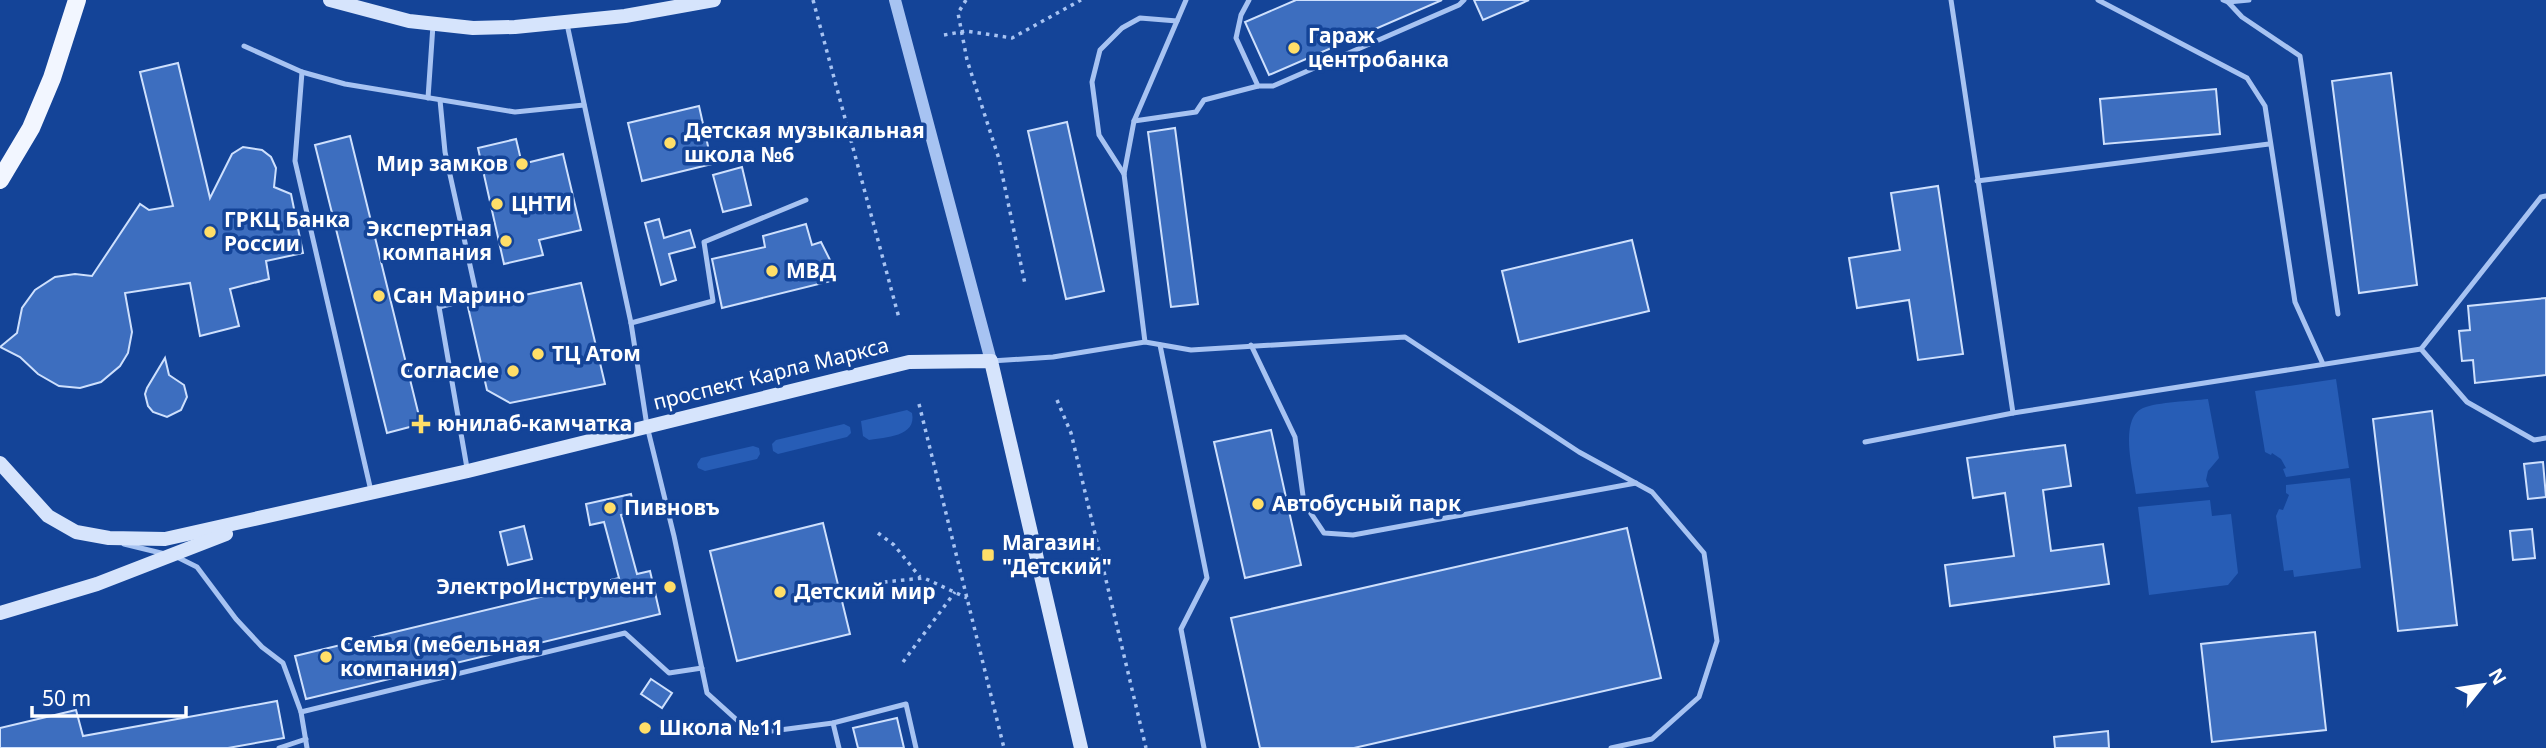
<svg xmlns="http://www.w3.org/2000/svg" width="2546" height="748" viewBox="0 0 2546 748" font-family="'Noto Sans',sans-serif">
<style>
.green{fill:#275db6}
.building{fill:#3d6ebf;stroke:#cee0fd;stroke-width:2}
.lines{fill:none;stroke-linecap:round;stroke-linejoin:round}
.path{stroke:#a7c3f2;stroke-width:3.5;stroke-dasharray:3.5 5;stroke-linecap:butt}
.service{stroke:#a7c3f2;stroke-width:5}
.tertiary{stroke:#a7c3f2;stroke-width:12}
.secondary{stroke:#d6e4fc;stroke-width:14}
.primary{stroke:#f2f6ff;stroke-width:18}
.poi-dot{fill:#ffde68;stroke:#144498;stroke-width:2.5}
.labels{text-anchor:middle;stroke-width:7;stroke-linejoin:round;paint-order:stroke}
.poi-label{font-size:21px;font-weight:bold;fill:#fff;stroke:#144498;text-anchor:start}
.street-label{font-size:21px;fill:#fff;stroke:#144498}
</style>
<rect width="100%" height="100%" fill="#144498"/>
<g class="green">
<polygon points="2336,379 2349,468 2286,477 2283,469 2286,468 2281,459 2272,453 2271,455 2265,452 2255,391"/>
<path d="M2208 399 2219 458 2208 471 2206 480 2209 487 2136 494C2134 473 2118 419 2143 408 2158 402 2191 401 2208 399Z"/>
<path d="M907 410 912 413C917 437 885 437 869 440L863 436 861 421Z"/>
<polygon points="844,424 850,427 851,433 847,437 778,454 773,451 772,444 776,440"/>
<polygon points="753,446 759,448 760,454 757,459 705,471 698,468 697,464 701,458"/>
<polygon points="2350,478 2361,568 2294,577 2293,570 2284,571 2276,516 2279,509 2283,510 2289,495 2286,493 2286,485"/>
<polygon points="2210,500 2212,516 2231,514 2238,573 2228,585 2149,595 2138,507"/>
</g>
<g class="building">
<polygon points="1296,0 1442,0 1269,75 1245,22"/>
<polygon points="1474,0 1529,0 1483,20"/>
<polygon points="178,63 210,198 232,154 243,147 262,150 271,157 276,168 274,187 291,194 303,253 266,261 269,279 230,289 239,326 200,336 190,283 125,293 132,332 128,353 120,366 101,382 80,388 59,386 38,374 20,357 0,347 17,333 22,308 35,290 55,277 75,274 92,276 140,204 149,210 173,206 140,72"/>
<polygon points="2391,73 2417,285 2359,293 2332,81"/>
<polygon points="2216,89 2220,134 2104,144 2100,99"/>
<polygon points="699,106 712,164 642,181 628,123"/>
<polygon points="1067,122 1104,291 1066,299 1028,131"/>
<polygon points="1175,128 1198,304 1171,307 1148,132"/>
<polygon points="350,136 421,424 387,433 315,145"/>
<polygon points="516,139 522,164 563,154 581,230 539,240 543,255 504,264 478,148"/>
<polygon points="742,167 751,205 723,212 713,175"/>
<polygon points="1938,186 1963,354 1918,360 1909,300 1857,308 1849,258 1900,250 1891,193"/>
<polygon points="659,219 664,238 690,230 695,247 669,254 676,280 661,285 645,223"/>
<polygon points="806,224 812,245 821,242 830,260 831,281 722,308 712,259 765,247 763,236"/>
<polygon points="1632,240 1649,311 1519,342 1502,271"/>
<polygon points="581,283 605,384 510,403 487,390 468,307"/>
<polygon points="2546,298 2546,375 2475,383 2473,360 2462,361 2459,331 2470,330 2468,306"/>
<polygon points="165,358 169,375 184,385 187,397 181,410 167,417 153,412 148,406 145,394 147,388"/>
<polygon points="2432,411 2457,625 2398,631 2373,419"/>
<polygon points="1271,430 1301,565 1245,578 1214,442"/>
<polygon points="2065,445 2071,486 2043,490 2051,551 2103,544 2109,584 1950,606 1945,565 2014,556 2005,493 1973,498 1967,458"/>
<polygon points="2543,462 2546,497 2528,499 2524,464"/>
<polygon points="631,494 635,512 621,515 637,574 650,571 660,614 306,699 295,656 619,578 604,522 590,525 586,504"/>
<polygon points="823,523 850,634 737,661 710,551"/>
<polygon points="524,526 532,559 508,565 500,532"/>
<polygon points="1627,528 1661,678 1354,748 1260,748 1231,618"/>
<polygon points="2532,529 2535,558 2513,560 2510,531"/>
<polygon points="2315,632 2326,730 2212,742 2201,644"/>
<polygon points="651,679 672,693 662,708 641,694"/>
<polygon points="277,701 284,738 228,748 0,748 0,728 76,710 83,736"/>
<polygon points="897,718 904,748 858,748 853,728"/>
<polygon points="2108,731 2109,748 2055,748 2054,737"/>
</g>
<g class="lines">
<g class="path">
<polyline points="813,0 899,318"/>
<polyline points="966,0 958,13 967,60 999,159 1025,284"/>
<polyline points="944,35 966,31 1012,38 1081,0"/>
<polyline points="1057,400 1071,433 1146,748"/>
<polyline points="919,404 1004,748"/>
<polyline points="878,533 894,545 920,577"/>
<polyline points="884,582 924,578 967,598"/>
<polyline points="903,662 955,592"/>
</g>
<g class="service">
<polyline points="1249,0 1241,15 1236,38 1258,86 1273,86 1459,5 1464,0"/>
<polyline points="1951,0 2013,413"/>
<polyline points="2098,0 2247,78 2265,106 2295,302 2323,364"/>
<polyline points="2223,0 2228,2 2249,0"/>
<polyline points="2228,2 2242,17 2300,56 2338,314"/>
<polyline points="567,24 631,323 647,426 674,536 707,693 738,721 772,731 833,723 906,704 916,748"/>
<polyline points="244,46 302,72 345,84 515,112 584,105"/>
<polyline points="302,72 295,161 371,491"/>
<polyline points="428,98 433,25"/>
<polyline points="440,100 445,152 477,297 439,307 467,468"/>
<polyline points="1134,121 1196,112 1204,100 1258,86"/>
<polyline points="1124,174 1099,135 1092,82 1100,50 1122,28 1140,18 1177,21"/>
<polyline points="1977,181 2269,144"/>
<polyline points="631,323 713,301 704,242 806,200"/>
<polyline points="1145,342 1191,350 1405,337 1579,452 1652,492 1704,553 1717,641 1699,697 1652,739 1611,748"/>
<polyline points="1160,345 1207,578 1181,629 1204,748"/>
<polyline points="1251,345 1295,437 1304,503 1324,533 1353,535 1636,483"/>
<polyline points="2421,349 2541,197 2546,196"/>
<polyline points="991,361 1053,357 1145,342 1124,174 1134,121 1186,0"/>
<polyline points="1865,442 2013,413 2421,349 2467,402 2534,440 2546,438"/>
<polyline points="124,544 165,554"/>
<polyline points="175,556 197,567 236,619 262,647 283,663 301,712 625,633 669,673 702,668"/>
<polyline points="301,712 307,748"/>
<polyline points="833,723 839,748"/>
<polyline points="279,748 306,739"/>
</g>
<polyline class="tertiary" points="895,0 991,361"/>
<g class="secondary">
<polyline points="330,0 409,21 473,28 515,27 625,16 714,0"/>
<polyline points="0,463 48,516 76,532 109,538 165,539 468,471 909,362 991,361 1081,748"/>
<polyline points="0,613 97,584 226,534"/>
</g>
<polyline class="primary" points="0,180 31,128 52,78 77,0"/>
</g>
<g class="poi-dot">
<circle cx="1294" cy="48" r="7"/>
<circle cx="670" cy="143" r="7"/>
<circle cx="522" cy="164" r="7"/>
<circle cx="497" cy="204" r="7"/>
<circle cx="210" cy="232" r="7"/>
<circle cx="506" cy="241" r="7"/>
<circle cx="772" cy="271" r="7"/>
<circle cx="379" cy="296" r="7"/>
<circle cx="538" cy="354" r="7"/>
<circle cx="513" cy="371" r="7"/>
<path d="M417.5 413.5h7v7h7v7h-7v7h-7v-7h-7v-7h7z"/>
<circle cx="1258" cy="504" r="7"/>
<circle cx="610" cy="508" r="7"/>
<rect x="981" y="548" width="14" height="14" rx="3.5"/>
<circle cx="670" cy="587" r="7"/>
<circle cx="780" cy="592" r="7"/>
<circle cx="326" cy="657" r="7"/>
<circle cx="645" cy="728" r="7"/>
</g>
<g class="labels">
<g class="poi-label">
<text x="1308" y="43">Гараж<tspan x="1308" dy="24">центробанка</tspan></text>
<text x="684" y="138">Детская музыкальная<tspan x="684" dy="24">школа №6</tspan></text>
<text x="508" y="171" text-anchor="end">Мир замков</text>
<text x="511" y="211">ЦНТИ</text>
<text x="224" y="227">ГРКЦ Банка<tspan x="224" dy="24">России</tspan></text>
<text x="492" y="236" text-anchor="end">Экспертная<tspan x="492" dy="24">компания</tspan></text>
<text x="786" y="278">МВД</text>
<text x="393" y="303">Сан Марино</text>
<text x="552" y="361">ТЦ Атом</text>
<text x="499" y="378" text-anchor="end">Согласие</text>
<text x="437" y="431">юнилаб-камчатка</text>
<text x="1272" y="511">Автобусный парк</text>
<text x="624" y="515">Пивновъ</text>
<text x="1002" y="550">Магазин<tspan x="1002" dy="24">"Детский"</tspan></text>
<text x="656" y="594" text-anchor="end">ЭлектроИнструмент</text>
<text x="794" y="599">Детский мир</text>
<text x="340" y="652">Семья (мебельная<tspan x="340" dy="24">компания)</tspan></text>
<text x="659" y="735">Школа №11</text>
</g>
<g class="street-label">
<text transform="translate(771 374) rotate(-14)" y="7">проспект Карла Маркса</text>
</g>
</g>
<g transform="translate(2483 685) rotate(60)" stroke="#144498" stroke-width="5" paint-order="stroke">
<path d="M0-5L12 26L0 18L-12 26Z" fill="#ffffff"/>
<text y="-10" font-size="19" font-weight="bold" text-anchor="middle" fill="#ffffff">N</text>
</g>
<path d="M32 706v10h154v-10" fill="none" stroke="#ffffff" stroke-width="3.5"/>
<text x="42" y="706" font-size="21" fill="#ffffff" stroke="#144498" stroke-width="5" paint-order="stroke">50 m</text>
</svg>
